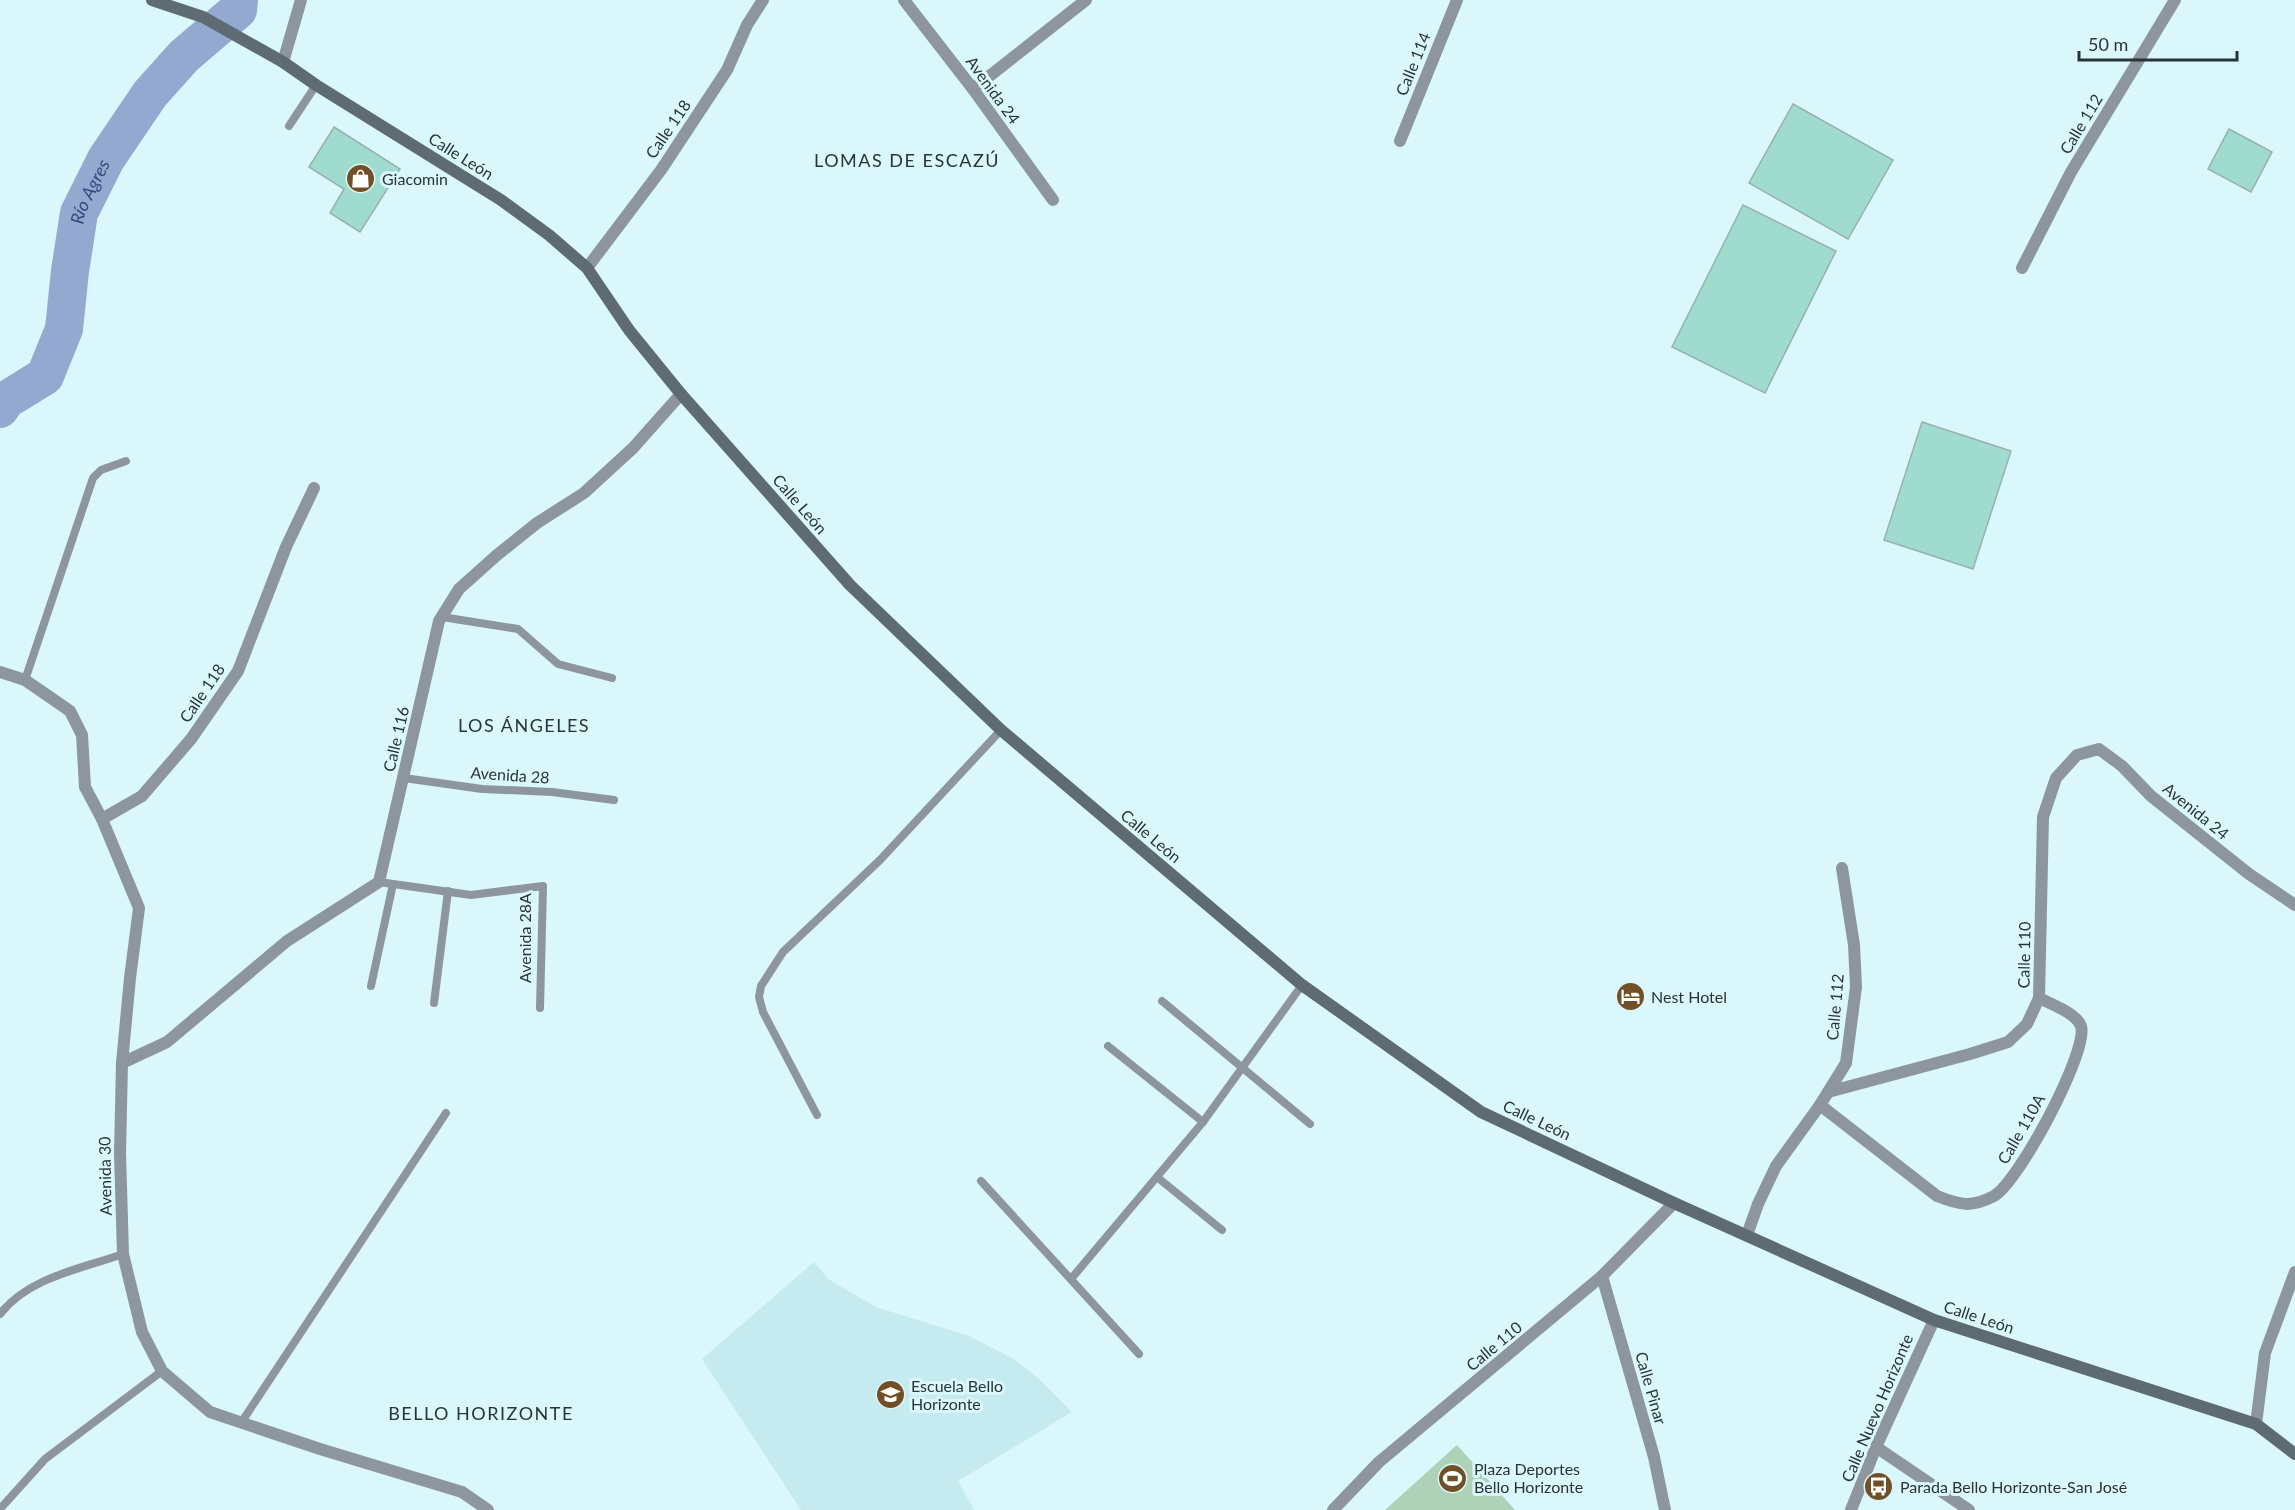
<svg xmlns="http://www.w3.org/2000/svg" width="2295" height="1510" viewBox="0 0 2295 1510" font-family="Lato,sans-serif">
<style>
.built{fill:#c5eaf0}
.green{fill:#aed1b7}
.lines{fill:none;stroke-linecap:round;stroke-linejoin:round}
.river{stroke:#94a9d0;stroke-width:38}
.building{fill:#a0dbcf;stroke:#97b2ac;stroke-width:1.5}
.service{stroke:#8d969c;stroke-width:8}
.minor{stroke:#8d969c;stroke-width:12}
.secondary{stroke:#5e6b73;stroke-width:12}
.labels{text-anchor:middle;stroke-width:6;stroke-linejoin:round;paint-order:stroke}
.street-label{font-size:16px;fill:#293436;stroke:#daf7fb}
.poi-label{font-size:16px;fill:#293436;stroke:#daf7fb;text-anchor:start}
.neighbourhood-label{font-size:18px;letter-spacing:1.5px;fill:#293436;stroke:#daf7fb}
.water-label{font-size:18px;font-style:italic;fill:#314b7f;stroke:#daf7fb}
</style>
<rect width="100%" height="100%" fill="#daf7fb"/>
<polygon class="built" points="814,1262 828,1279 876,1307 969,1336 1012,1358 1038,1378 1072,1412 958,1481 974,1510 801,1510 702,1359"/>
<polygon class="green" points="1457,1445 1515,1510 1385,1510"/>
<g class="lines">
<path class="river" id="s1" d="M0 409 6 400 45 376 64 329 70 271 79 213 106 159 150 94 184 56 238 10 239 0"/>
</g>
<g class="building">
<polygon points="1793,104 1893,160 1848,239 1749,183"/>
<polygon points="334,127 400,169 360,232 330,213 344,189 309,167"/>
<polygon points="2229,129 2272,152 2251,192 2208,169"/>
<polygon points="1743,205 1836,251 1765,393 1672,347"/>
<polygon points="1922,422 2011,451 1973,569 1884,540"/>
</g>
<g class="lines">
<g class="service">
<polyline points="289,126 316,85"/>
<polyline points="442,617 518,629 558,664 612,678"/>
<polyline points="25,680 93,478 101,470 126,461"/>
<polyline points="404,778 482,789 552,792 614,800"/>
<polyline points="379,882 471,895 543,886 540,1008"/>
<polyline points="371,986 393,884"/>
<polyline points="1162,1001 1310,1124"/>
<polyline points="434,1003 448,891"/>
<polyline points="1108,1046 1203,1122 1302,985"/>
<polyline points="817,1115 763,1012 759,997 761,986 783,952 880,860 1001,730"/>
<polyline points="1157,1177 1222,1230"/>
<polyline points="981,1181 1139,1354"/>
<polyline points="1071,1279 1203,1122"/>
<path d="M0 1314C29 1277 81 1269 123 1254"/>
<polyline points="241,1423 446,1113"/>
<polyline points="0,1509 45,1459 162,1371"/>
</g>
<g class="minor">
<polyline points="904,0 973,89 1053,200"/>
<polyline points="283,62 301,0"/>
<polyline points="973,89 1086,0"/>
<polyline points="1400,141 1457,0"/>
<polyline points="587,268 661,170 727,70 747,25 763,0"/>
<polyline points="2022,268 2071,172 2175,0"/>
<polyline points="0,672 25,680 70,711 82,735 85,787 102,819 139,908 130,978 122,1063 120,1153 123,1254 142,1332 162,1371 210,1412 320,1449 462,1492 488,1510"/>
<polyline points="102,819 142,796 191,739 238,671 286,547 314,488"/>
<polyline points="122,1063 167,1042 287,941 379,882 439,621 459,589 497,555 537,523 584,493 633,448 681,394"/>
<polyline points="1828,1092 1970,1054 2008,1042 2027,1024 2039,998 2043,817 2056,778 2077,755 2099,749 2122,766 2151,796 2249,874 2295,905"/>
<path d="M1820 1105 1937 1196C1960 1205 1971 1208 1994 1196 2018 1183 2089 1051 2081 1026 2076 1013 2051 1004 2039 998"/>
<polyline points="1747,1235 1758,1204 1776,1166 1820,1105 1846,1063 1856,987 1854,945 1842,868"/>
<polyline points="1602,1276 1654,1457 1665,1510"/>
<polyline points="2256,1424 2265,1353 2295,1272"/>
<polyline points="1876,1447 1969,1510"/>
<polyline points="1333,1510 1379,1462 1602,1276 1674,1203"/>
<polyline points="1851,1510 1876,1447 1934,1320"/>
</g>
<polyline class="secondary" points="152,0 203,17 283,62 316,85 501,200 549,235 587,268 629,330 681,394 850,585 1001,730 1302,985 1481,1112 1674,1203 1934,1320 2256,1424 2295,1454"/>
</g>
<defs>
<symbol id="shop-disc" viewBox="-11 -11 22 22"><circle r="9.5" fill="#714f27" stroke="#daf7fb"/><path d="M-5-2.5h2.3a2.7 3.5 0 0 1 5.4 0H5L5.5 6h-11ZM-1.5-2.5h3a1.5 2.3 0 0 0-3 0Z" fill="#fff"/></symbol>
<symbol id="hotel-disc" viewBox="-11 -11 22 22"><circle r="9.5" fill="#714f27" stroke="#daf7fb"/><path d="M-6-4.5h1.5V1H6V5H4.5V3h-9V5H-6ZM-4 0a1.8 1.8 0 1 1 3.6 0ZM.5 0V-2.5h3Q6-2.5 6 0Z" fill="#fff"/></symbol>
<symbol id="school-disc" viewBox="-11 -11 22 22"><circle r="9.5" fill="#714f27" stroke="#daf7fb"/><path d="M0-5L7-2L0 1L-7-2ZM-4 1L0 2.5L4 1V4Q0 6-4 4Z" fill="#fff"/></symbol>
<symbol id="stadium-disc" viewBox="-11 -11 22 22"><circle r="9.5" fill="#714f27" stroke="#daf7fb"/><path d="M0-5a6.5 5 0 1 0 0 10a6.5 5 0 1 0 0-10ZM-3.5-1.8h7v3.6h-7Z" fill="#fff"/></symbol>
<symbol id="bus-disc" viewBox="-11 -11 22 22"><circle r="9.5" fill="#714f27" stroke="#daf7fb"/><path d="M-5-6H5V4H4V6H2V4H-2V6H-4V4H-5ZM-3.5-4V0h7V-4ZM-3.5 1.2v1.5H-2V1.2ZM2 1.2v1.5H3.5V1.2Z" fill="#fff"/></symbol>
</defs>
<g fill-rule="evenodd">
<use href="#shop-disc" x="344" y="162" width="33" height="33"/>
<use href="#hotel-disc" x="1614" y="980" width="33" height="33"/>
<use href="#school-disc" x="874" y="1378" width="33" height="33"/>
<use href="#stadium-disc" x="1436" y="1462" width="33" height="33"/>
<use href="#bus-disc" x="1862" y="1470" width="33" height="33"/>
</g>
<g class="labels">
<g class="street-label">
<text transform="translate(1413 64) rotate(-68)" y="6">Calle 114</text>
<text transform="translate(993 90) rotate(54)" y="6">Avenida 24</text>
<text transform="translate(2081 124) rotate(-59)" y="6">Calle 112</text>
<text transform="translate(668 129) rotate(-56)" y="6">Calle 118</text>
<text transform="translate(461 156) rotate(32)" y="6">Calle León</text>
<text transform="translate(800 504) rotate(49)" y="6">Calle León</text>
<text transform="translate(202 693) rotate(-56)" y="6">Calle 118</text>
<text transform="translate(396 739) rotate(-77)" y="6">Calle 116</text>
<text transform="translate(510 775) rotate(4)" y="6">Avenida 28</text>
<text transform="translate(2196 811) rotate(39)" y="6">Avenida 24</text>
<text transform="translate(1151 836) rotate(40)" y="6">Calle León</text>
<text transform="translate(525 938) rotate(-90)" y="6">Avenida 28A</text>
<text transform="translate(2024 955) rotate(-89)" y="6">Calle 110</text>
<text transform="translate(1835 1007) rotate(-85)" y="6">Calle 112</text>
<text transform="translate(1537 1120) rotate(25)" y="6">Calle León</text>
<text transform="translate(2021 1129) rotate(-60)" y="6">Calle 110A</text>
<text transform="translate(105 1176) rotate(-91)" y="6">Avenida 30</text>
<text transform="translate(1979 1317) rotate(18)" y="6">Calle León</text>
<text transform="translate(1494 1346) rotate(-40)" y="6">Calle 110</text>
<text transform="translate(1651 1388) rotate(74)" y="6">Calle Pinar</text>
<text transform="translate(1877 1408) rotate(-67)" y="6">Calle Nuevo Horizonte</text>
</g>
<g class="poi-label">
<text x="382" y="185">Giacomin</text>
<text x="1651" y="1003">Nest Hotel</text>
<text x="911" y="1392">Escuela Bello<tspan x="911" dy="18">Horizonte</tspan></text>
<text x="1474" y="1475">Plaza Deportes<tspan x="1474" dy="18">Bello Horizonte</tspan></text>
<text x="1900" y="1493">Parada Bello Horizonte-San José</text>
</g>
<g class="neighbourhood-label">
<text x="907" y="167">LOMAS DE ESCAZÚ</text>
<text x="524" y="732">LOS ÁNGELES</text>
<text x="481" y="1420">BELLO HORIZONTE</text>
</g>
<g class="water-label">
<text dy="6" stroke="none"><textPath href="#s1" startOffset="248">Río Agres</textPath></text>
</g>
</g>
<path d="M2079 51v9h158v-9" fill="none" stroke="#293436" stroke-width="3"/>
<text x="2088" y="51" font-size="18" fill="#293436" stroke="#daf7fb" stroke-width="4.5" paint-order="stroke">50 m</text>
</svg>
